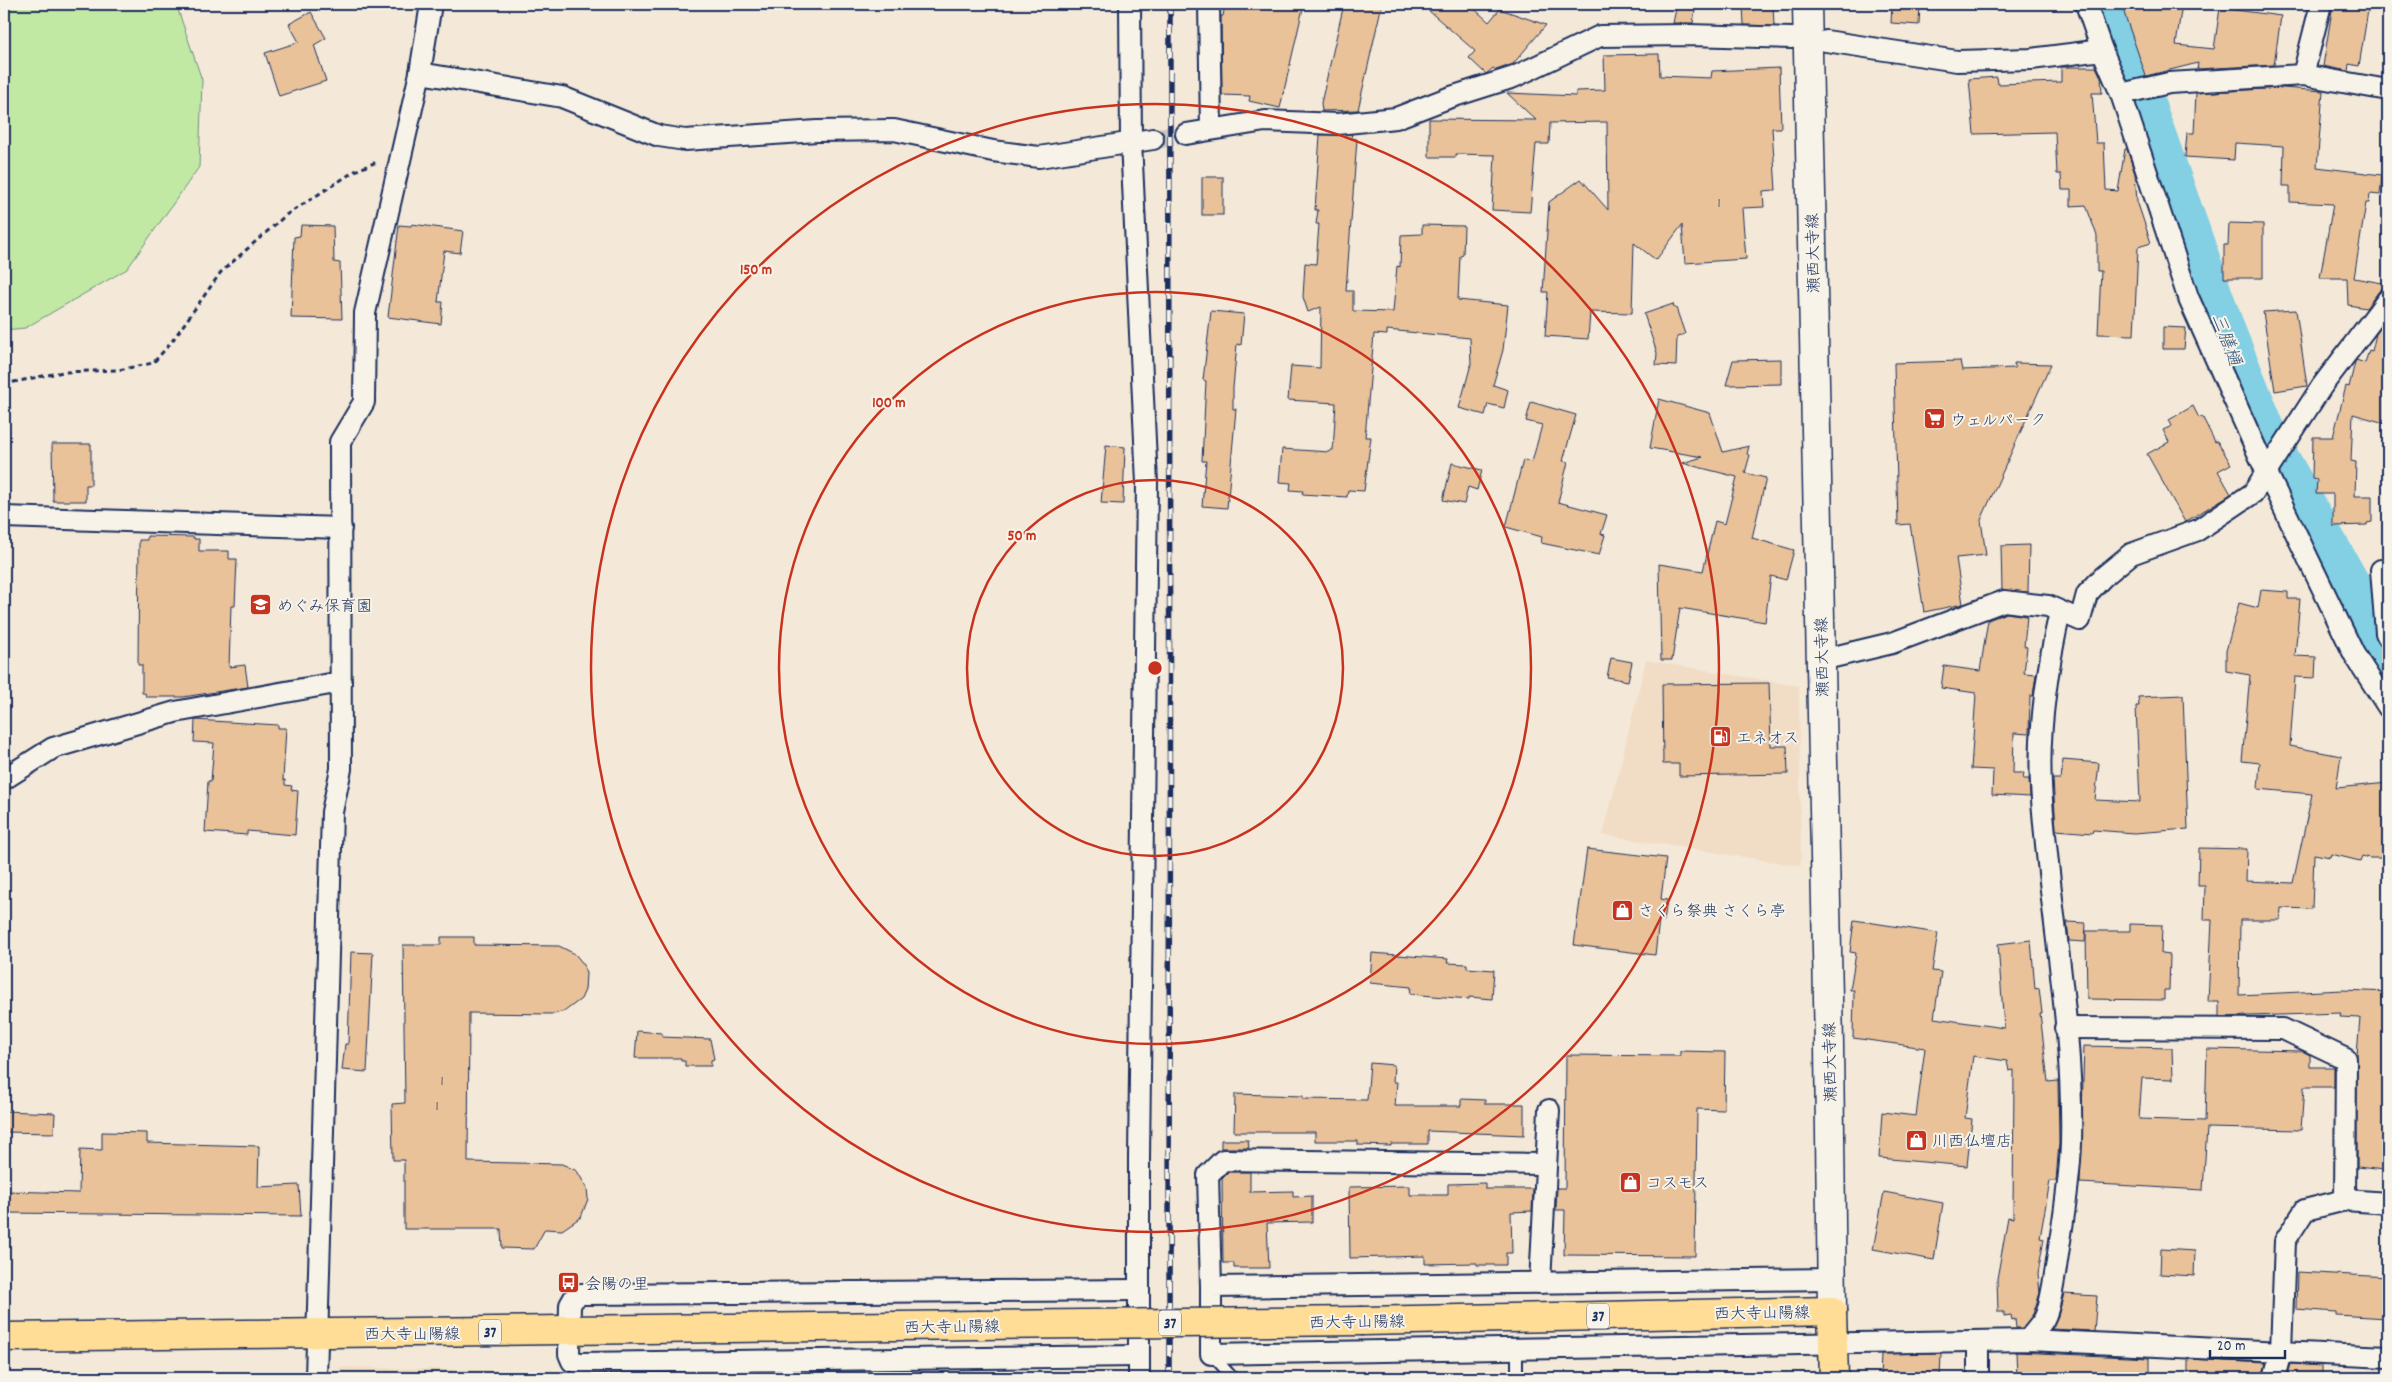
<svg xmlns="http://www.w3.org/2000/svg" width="2392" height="1382" viewBox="0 0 2392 1382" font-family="Dekko,'Klee One',sans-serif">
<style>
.built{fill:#f1ddc5}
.green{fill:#c2e9a3;stroke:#6e8c80}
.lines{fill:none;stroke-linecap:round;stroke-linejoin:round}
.river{stroke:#83cfe3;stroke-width:45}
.building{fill:#e9c299;stroke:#1b2f5e}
.minor-tunnel{stroke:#c9c4c0;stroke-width:20;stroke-dasharray:20 10;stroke-linecap:butt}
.service-casing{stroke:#1b2f5e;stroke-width:14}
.minor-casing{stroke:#1b2f5e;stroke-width:24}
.secondary-casing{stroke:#1b2f5e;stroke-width:31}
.primary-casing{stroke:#1b2f5e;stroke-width:31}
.path{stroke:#1b2f5e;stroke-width:3;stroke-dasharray:5 4;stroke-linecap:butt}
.service{stroke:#f7f3e8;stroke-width:10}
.minor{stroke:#f7f3e8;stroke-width:20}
.secondary{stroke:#f7f3e8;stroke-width:28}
.primary{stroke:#ffdd96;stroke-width:28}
.rail-casing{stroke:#1b2f5e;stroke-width:5.5}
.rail{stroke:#f7f3e8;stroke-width:4;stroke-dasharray:11;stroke-linecap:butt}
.primary-bridge-casing{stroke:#1b2f5e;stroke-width:31;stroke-linecap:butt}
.primary-bridge{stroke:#ffdd96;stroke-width:28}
.ring{fill:none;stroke:#c8321e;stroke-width:2.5}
.labels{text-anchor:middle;stroke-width:4;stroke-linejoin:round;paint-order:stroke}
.number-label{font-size:14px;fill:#4e546d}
.shield{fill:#f7f3e8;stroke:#5d6a87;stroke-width:1}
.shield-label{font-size:15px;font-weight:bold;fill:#1b2f5e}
.street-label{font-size:16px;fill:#1b2f5e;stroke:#f7f3e8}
.poi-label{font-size:16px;fill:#1b2f5e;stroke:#f7f3e8;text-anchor:start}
.water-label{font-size:18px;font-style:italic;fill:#35577f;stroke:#f7f3e8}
.centre{fill:#c8321e;stroke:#f7f3e8;stroke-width:2.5}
.ring-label{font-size:15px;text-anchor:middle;font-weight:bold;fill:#c8321e;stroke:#f7f3e8;stroke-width:4;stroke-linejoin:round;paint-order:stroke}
</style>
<rect width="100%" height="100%" fill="#f4e9d8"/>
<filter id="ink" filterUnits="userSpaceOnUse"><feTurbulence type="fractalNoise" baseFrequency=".02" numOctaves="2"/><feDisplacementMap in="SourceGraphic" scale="10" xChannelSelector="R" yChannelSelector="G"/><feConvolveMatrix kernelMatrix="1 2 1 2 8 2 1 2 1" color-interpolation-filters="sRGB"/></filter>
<g filter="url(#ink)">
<g class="built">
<polygon points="1646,660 1799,686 1801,866 1603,835"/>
<polygon points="339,1367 727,1375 727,1378 339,1378"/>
</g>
<polygon class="green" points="4,4 176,4 202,80 199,167 127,269 25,328 4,330"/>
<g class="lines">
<polyline class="river" points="2107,4 2224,334 2269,445 2388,656"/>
</g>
<g class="building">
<polygon points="1225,4 1304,4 1280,108 1249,101 1250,96 1222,95 1221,16 1223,16"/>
<polygon points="1344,4 1382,4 1358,110 1322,111 1321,103"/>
<polygon points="1421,4 1469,4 1489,22 1500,9 1546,25 1513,64 1496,70 1493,68 1486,74 1469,58 1475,51"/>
<polygon points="1677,4 1696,4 1693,23 1673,23"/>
<polygon points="1743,4 1773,4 1774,26 1744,25"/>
<polygon points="1892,4 1920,4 1919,25 1891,23"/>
<polygon points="2121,4 2182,4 2176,45 2214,49 2220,8 2281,16 2274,65 2197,69 2198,63 2146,76"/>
<polygon points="2333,4 2369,4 2359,66 2349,64 2348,71 2323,66"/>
<polygon points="311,12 326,38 314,45 326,81 279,96 265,53 299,42 289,24"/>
<polygon points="1659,54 1660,76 1711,78 1712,71 1779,68 1781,128 1772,128 1776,190 1763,191 1764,207 1742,208 1746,259 1685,263 1682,225 1656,260 1634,243 1632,313 1590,312 1588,339 1545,336 1548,292 1543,292 1549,202 1581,179 1608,210 1607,122 1550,123 1549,144 1536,144 1530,212 1492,210 1495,155 1456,154 1456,157 1429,157 1429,119 1536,120 1507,93 1576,96 1576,91 1605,90 1604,55"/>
<polygon points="2061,67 2096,67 2101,77 2102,93 2092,93 2096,143 2104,143 2106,190 2118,191 2125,149 2127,149 2135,174 2137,201 2151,243 2138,247 2134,335 2098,334 2101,271 2097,271 2097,236 2086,205 2071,206 2071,190 2062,190 2061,174 2057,174 2055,132 1974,134 1969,79 1997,77 1998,84 2061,82"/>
<polygon points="2283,88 2323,91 2317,167 2382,175 2380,195 2370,194 2369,203 2366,203 2354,278 2388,284 2388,287 2379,291 2366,308 2348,305 2347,278 2320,278 2333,204 2290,202 2290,186 2283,186 2284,146 2235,143 2234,160 2185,157 2187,133 2194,133 2196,93"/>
<polygon points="1352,134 1351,138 1357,139 1346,291 1353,291 1353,311 1393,312 1397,266 1400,267 1401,235 1422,234 1422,225 1464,226 1463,255 1460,256 1458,300 1508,305 1503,350 1493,385 1508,390 1504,408 1488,404 1485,415 1459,408 1471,364 1470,338 1387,330 1387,335 1374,334 1365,437 1371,437 1364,491 1348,490 1347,497 1302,494 1303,491 1290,490 1291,483 1279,482 1282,449 1330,452 1330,450 1333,450 1336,403 1288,400 1291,366 1320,368 1321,307 1308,312 1303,297 1305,263 1316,264 1319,224 1316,224 1318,210 1315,210 1320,135"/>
<rect x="1202" y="177" width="21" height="38"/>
<polygon points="2229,223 2263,224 2263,278 2224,278 2224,245 2228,245"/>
<polygon points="412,224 463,231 460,253 444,251 438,302 443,302 441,324 388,317 399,225 411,226"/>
<polygon points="301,225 333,226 334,262 340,263 342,319 291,318 294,237 300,236"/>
<polygon points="1673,304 1674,308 1676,308 1685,334 1677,337 1676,366 1656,365 1657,353 1644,314"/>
<polygon points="2296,310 2307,386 2275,391 2263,312"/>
<polygon points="1211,311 1244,314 1241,345 1237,344 1233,388 1233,409 1236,409 1227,508 1202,506 1206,461 1202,461 1206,381 1203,380"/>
<polygon points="2388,318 2388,424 2353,414 2351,461 2356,462 2355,496 2372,496 2372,522 2367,523 2367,525 2333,526 2333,494 2316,494 2317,479 2312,478 2313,437 2333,437 2346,386 2349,387 2355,362 2356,360 2365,363 2369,350 2372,351 2376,334"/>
<polygon points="2163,327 2186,328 2184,349 2163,349"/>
<polygon points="1781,359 1781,384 1726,385 1733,360"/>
<polygon points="1960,361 1962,370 2015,368 2014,363 2051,364 1981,520 1986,555 1956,558 1963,604 1924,612 1910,524 1898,525 1894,363"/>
<polygon points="1659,399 1710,413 1723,452 1749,446 1747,454 1750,455 1745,473 1766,478 1752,538 1794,550 1786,580 1771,576 1765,622 1680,608 1672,660 1661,660 1659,564 1703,571 1715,521 1725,524 1737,477 1682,463 1703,457 1650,448"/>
<polygon points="1531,402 1576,415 1563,461 1568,462 1558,502 1607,515 1601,534 1605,535 1599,555 1541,543 1542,537 1506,527 1523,460 1532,462 1542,425 1526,421"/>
<polygon points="2193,406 2199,418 2202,416 2215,442 2217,441 2231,464 2218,471 2231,494 2185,522 2147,454 2169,442 2163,430 2172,426 2169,420"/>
<polygon points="52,444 91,444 91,485 86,485 86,501 53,501"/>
<polygon points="1106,445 1125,447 1123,504 1101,503"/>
<polygon points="1452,463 1482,470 1477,490 1468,487 1464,504 1443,500"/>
<polygon points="147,536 194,537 194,539 199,539 199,551 229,551 229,559 237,559 235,606 231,606 229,667 245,665 248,687 183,697 146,697 145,693 142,693 142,665 138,665 139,540 147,540"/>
<polygon points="2029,545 2028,592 2002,590 2001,546"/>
<polygon points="2261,590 2288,592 2288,599 2300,599 2295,656 2316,657 2315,678 2295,677 2290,746 2341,756 2336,788 2388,783 2388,858 2370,858 2362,856 2360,861 2331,854 2330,857 2314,854 2312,909 2281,908 2280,920 2240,920 2239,995 2343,990 2388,992 2388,1109 2384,1170 2357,1167 2357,1055 2360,1018 2340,1017 2341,1013 2219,1017 2219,1002 2208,1002 2212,920 2204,920 2205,886 2198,886 2199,848 2247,849 2246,881 2293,883 2312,794 2258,789 2260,763 2242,761 2250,675 2226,671 2226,651 2239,603 2258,608"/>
<polygon points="2006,613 2027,616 2024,646 2027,647 2024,673 2036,674 2033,696 2030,696 2029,734 2014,733 2013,773 2024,773 2023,779 2029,779 2030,797 1992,795 1993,770 1971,769 1976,693 1941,688 1944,666 1980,671 1988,620"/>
<polygon points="1611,658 1632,662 1628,681 1607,677"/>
<polygon points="1769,683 1771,746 1787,746 1788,774 1679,776 1679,764 1663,764 1662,684"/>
<polygon points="2183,695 2188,829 2134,833 2093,830 2092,833 2056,830 2053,779 2061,779 2063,760 2099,763 2095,800 2140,802 2136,706 2139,706 2138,697"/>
<polygon points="195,720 278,725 278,728 286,728 283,780 285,780 285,785 292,786 291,790 298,791 295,835 247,831 247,835 205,832 208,781 211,781 214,743 194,742"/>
<polygon points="1587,849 1666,858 1661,899 1667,900 1664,921 1659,920 1655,955 1574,945"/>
<polygon points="1854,920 1938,933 1932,971 1941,972 1934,1018 2004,1028 1998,944 2031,940 2035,989 2039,988 2042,1013 2040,1013 2048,1082 2058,1081 2059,1143 2056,1181 2050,1181 2040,1238 2044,1239 2038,1273 2040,1293 2033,1314 2022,1328 2016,1328 2015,1319 2012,1320 2011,1315 2004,1316 2004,1312 1998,1312 1997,1279 2008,1217 2013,1218 2014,1070 2009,1071 2007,1061 1973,1056 1965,1118 1972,1119 1967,1166 1879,1158 1882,1112 1916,1116 1925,1048 1853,1038 1854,990 1850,990 1856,953 1850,952"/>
<polygon points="2067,922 2086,923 2085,942 2069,941"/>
<polygon points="2130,924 2162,925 2161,954 2170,955 2169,990 2164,990 2164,1000 2087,999 2086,931 2130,931"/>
<polygon points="441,937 474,937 474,945 559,946 575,954 584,965 586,974 585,990 581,999 565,1011 554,1014 469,1013 468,1162 562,1164 577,1171 587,1188 588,1199 581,1217 562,1230 545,1229 534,1249 502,1248 501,1229 404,1229 404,1160 393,1160 392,1104 405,1103 403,945 441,945"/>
<polygon points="351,952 373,953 367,1072 342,1070 345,1044 348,1044"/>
<polygon points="1372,953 1448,959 1447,963 1467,964 1467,968 1494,970 1492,999 1469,997 1469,999 1410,994 1411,987 1370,983"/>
<polygon points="637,1031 662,1033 662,1037 710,1039 714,1059 711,1060 711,1066 685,1066 685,1061 681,1061 681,1058 635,1058"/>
<polygon points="2084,1046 2172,1048 2173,1079 2142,1078 2139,1119 2205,1121 2207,1049 2302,1051 2310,1055 2310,1067 2334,1067 2334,1087 2304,1087 2301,1130 2207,1128 2203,1190 2080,1183"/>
<polygon points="1680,1051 1725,1052 1724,1110 1697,1109 1695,1256 1564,1255 1565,1210 1556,1210 1557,1188 1565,1188 1566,1055 1680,1056"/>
<polygon points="1370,1063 1394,1065 1393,1082 1397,1082 1395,1106 1461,1106 1461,1099 1485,1100 1485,1104 1524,1104 1524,1135 1428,1131 1428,1144 1391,1144 1391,1146 1358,1145 1358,1141 1315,1141 1315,1132 1234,1132 1235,1094 1303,1096 1303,1099 1367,1100"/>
<polygon points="4,1111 55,1113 54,1133 4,1132"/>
<polygon points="102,1132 147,1133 147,1143 259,1146 258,1187 299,1185 301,1216 4,1213 4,1191 79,1193 80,1149 102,1150"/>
<polygon points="1221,1140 1248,1140 1249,1148 1221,1148"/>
<polygon points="1228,1172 1250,1172 1250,1192 1293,1191 1293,1197 1312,1196 1312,1222 1267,1223 1269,1268 1234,1268 1234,1263 1223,1263 1222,1178"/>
<polygon points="1485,1183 1485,1189 1533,1189 1532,1211 1511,1212 1512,1253 1506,1253 1506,1265 1477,1265 1477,1263 1425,1264 1425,1256 1350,1258 1349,1187 1410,1186 1410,1195 1448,1195 1448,1184"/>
<polygon points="1884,1192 1943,1203 1934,1260 1873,1249"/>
<polygon points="2161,1249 2195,1251 2194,1276 2160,1274"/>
<polygon points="2297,1272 2388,1277 2388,1318 2336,1315 2336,1312 2296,1309"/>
<polygon points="2064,1294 2097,1296 2094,1331 2052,1329 2058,1316"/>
<polygon points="2016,1352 2150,1358 2150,1373 2132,1373 2132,1378 2102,1378 2102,1375 2058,1376 2058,1378 2017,1378"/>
<polygon points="1941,1353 1940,1378 1880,1378 1881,1354"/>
<polygon points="2188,1359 2266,1363 2262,1378 2188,1378"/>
<polygon points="2290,1364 2322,1366 2322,1378 2286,1378"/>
</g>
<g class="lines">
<polyline class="minor-tunnel" points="1153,139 1186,134"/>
<defs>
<g id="service">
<polyline points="1212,1355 1233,1378"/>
<polyline points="1517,1378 1517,1350"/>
</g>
<g id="minor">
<polyline points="1130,4 1131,141 1147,483 1139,1158 1139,1378"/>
<polyline points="1209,4 1211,129"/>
<polyline points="2086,4 2102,50 2121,94 2188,297 2266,471 2354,654 2388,707"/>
<polyline points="1826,41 1957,61 2031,59 2102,50"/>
<polyline points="420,73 562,97 659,136 685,140 817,131 894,130 993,151 1039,157 1153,139"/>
<polyline points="2303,75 2321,4"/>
<polyline points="2121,94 2169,83 2303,75 2388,90"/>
<polyline points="1186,134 1265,121 1337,124 1396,118 1448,98 1514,77 1600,36 1689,35 1792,38"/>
<polyline points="4,517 341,528"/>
<polyline points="2388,571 2381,570 2386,633 2388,637"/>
<polyline points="1821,660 1892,643 2004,601 2048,606 2080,620 2087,594 2103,577 2131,554 2198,530 2253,493 2322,386 2388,299"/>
<polyline points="4,779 53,748 175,712 341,682"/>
<polyline points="2065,1028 2283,1029 2346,1059 2345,1200"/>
<polyline points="1831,1279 1211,1287 1211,1354 2028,1340 2388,1357"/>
<polyline points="1540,1283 1549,1110"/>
<polyline points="1211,1287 1208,1175 1223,1160 1546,1164"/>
<polyline points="1139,1290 581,1294 574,1298 570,1305 569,1354 572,1361 580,1363 1139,1356"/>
<path d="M2028 1340C2033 1333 2040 1326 2044 1319 2052 1305 2057 1258 2060 1241 2065 1209 2070 1176 2071 1143 2074 1023 2048 904 2041 785 2038 730 2048 665 2060 612"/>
<polyline points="1978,1342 1978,1378"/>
<polyline points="316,1378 332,812 341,769 340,442 364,402 365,313 420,73 431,4"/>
<polyline points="2274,1378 2281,1352 2285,1241 2305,1210 2345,1200 2388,1203"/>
</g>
<polyline id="secondary" points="1807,4 1829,1045 1832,1311"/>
<g id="primary">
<polyline points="1363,1321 1832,1311 1834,1378"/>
<polyline points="4,1337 977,1325"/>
</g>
</defs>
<use href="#service" class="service-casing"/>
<use href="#minor" class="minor-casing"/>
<use href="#secondary" class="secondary-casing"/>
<use href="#primary" class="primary-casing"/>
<polyline class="path" points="4,384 63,372 118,370 153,363 170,344 221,272 286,215 355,171 374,163 374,166"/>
<use href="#service" class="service"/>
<use href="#minor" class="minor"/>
<use href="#secondary" class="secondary"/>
<use href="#primary" class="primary"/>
<defs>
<polyline id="rail" points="1169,1378 1170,4"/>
</defs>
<use href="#rail" class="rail-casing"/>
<use href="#rail" class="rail"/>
<defs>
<polyline id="primary-bridge" points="977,1325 1363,1321"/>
</defs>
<use href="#primary-bridge" class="primary-bridge-casing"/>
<use href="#primary-bridge" class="primary-bridge"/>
</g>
</g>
<g class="ring">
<circle cx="1155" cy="668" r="188"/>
<circle cx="1155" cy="668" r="376"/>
<circle cx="1155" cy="668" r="564"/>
</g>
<defs>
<symbol id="supermarket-square" viewBox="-11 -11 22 22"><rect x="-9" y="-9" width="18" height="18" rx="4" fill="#c8321e" stroke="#f7f3e8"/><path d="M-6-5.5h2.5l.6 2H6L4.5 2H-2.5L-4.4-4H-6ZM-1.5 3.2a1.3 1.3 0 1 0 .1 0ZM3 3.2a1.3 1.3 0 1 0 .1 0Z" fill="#fff"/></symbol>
<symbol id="school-square" viewBox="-11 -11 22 22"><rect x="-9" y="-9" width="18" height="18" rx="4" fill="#c8321e" stroke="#f7f3e8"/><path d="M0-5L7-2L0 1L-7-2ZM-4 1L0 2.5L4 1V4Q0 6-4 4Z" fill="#fff"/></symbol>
<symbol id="fuel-square" viewBox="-11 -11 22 22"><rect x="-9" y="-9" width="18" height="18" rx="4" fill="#c8321e" stroke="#f7f3e8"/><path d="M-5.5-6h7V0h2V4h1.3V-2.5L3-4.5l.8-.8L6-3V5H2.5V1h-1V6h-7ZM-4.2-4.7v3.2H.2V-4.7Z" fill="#fff"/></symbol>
<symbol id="shop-square" viewBox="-11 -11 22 22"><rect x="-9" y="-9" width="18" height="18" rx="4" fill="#c8321e" stroke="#f7f3e8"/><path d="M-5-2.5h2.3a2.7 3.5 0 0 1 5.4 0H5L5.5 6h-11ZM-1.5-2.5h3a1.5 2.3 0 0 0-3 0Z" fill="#fff"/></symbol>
<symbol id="bus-square" viewBox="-11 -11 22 22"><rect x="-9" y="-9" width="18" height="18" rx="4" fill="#c8321e" stroke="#f7f3e8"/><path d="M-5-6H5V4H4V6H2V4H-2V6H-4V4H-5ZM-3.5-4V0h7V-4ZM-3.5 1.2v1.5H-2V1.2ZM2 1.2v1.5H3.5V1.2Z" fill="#fff"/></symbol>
</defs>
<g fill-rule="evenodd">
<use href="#supermarket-square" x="1922" y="406" width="25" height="25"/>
<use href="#school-square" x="248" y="592" width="25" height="25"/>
<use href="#fuel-square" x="1708" y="724" width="25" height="25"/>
<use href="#shop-square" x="1610" y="898" width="25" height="25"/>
<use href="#shop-square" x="1904" y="1128" width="25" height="25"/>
<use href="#shop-square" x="1618" y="1170" width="25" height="25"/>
<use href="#bus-square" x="556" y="1270" width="25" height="25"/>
</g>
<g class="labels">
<g class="number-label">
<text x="1719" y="207">1</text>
<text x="442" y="1085">1</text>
<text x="437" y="1110">1</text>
</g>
<g class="shield">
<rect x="1587" y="1303.5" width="22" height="25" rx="4"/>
<rect x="1159" y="1310.5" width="22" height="25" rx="4"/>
<rect x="479" y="1319.5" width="22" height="25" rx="4"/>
</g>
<g class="shield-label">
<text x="1598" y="1321">37</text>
<text x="1170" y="1328">37</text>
<text x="490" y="1337">37</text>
</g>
<g class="street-label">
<text transform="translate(1812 253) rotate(-91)" y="6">瀬西大寺線</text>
<text transform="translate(1821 657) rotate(-91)" y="6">瀬西大寺線</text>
<text transform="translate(1829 1062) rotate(-91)" y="6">瀬西大寺線</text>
<text transform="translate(1762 1312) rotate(-1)" y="6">西大寺山陽線</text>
<text transform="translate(1357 1321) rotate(-1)" y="6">西大寺山陽線</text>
<text transform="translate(952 1326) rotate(-1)" y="6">西大寺山陽線</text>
<text x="412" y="1339">西大寺山陽線</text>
</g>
<g class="poi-label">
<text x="1950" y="425">ウェルパーク</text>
<text x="277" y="611">めぐみ保育園</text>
<text x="1736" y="743">エネオス</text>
<text x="1638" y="916">さくら祭典 さくら亭</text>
<text x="1932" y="1146">川西仏壇店</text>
<text x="1646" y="1188">コスモス</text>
<text x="585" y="1289">会陽の里</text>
</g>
<g class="water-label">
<text transform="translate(2227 339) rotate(69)" y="6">三膳樋</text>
</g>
</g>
<circle cx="1155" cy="668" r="8" class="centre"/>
<g class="ring-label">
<text x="756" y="274">150 m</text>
<text x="889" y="407">100 m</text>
<text x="1022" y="540">50 m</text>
</g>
<rect width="2392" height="1382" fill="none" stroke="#f7f3e8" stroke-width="20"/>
<rect x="10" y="10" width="2372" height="1362" fill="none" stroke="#1b2f5e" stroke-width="2" filter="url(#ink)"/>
<path d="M2210 1350v8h75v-8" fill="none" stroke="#1b2f5e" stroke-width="2.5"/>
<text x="2217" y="1350" font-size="15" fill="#1b2f5e" stroke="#f7f3e8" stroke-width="4" paint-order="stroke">20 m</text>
</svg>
